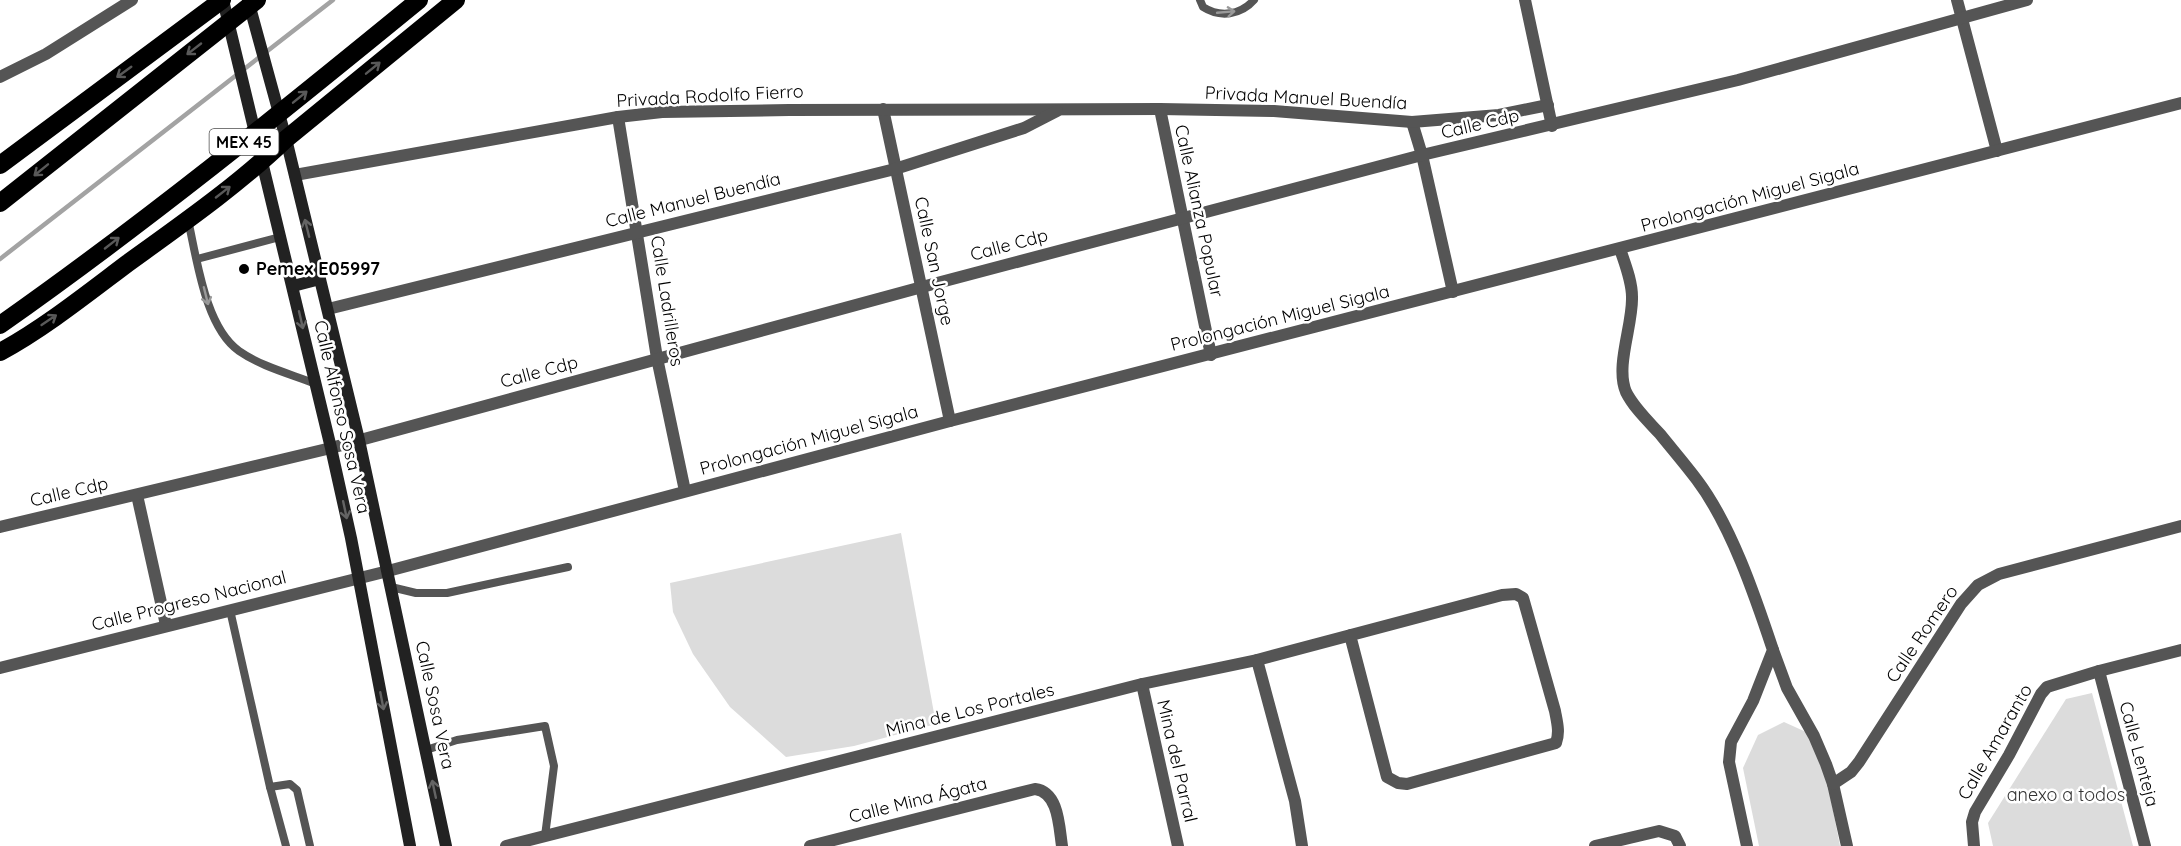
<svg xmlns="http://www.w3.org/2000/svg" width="2181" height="846" viewBox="0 0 2181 846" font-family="Quicksand,sans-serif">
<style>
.green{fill:#dcdcdc}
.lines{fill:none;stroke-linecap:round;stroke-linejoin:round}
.stream{stroke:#a3a3a3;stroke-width:4.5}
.lane{stroke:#555;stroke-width:8}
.street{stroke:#555;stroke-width:12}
.secondary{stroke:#222;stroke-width:12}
.highway{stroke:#000;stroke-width:18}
.oneway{stroke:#999}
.oneway2{stroke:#595959}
.oneway3{stroke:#646464}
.poi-dot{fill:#000;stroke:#fff;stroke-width:2}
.labels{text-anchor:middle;stroke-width:5;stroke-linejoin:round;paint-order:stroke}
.shield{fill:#fff;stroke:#4c4c4c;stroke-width:1.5}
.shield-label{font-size:16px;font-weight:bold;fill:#000}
.street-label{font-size:18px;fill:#000;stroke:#fff}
.poi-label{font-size:18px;font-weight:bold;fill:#000;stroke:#fff;text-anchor:start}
.park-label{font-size:18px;fill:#333;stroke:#fff}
</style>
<rect width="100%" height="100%" fill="#fff"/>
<g class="green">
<polygon points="901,533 936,724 854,746 786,757 730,707 693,654 673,612 670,583"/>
<polygon points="2092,693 2133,846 1993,846 1988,823 2066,699"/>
<polygon points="1784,722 1806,732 1824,764 1840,846 1759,846 1743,768 1758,735"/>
</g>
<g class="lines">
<polyline class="stream" points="0,259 333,0"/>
<g class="lane">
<path d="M1200 0 1203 7C1220 18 1241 15 1254 0"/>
<path d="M188 220C197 259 205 327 239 351 262 367 291 374 316 384"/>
<polyline points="197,259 280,237"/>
<polyline points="391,587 416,593 447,593 568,567"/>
<polyline points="230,610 270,787 286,846"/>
<polyline points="426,750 457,740 545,726 554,766 545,836"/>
<polyline points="270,787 290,784 297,790 310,846"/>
</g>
<g class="street">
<polyline points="1525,0 1552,126"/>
<polyline points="1957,0 1997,151"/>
<polyline points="0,77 46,54 132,0"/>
<polyline points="883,109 950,421"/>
<polyline points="1160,109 1211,355"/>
<polyline points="618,117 657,358 685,491"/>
<polyline points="1412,122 1422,155 1453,292"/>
<polyline points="295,175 618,117 662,112 789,110 1160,109 1274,111 1412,122 1499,115 1548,105"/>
<path d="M1620 249C1625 264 1632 281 1632 297 1633 325 1615 366 1626 392 1634 408 1648 421 1660 434 1672 449 1685 464 1697 480 1731 525 1755 596 1773 650L1753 701 1731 742 1729 762 1747 846"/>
<polyline points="328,309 895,169 1024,128 1057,111"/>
<polyline points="137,495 166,625"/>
<polyline points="0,527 331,448 922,287 1422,155 1738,80 2027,0"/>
<polyline points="1773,650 1787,688 1814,736 1826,764 1833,784 1847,846"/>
<path d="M1257 660 1502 595 1516 594 1523 598 1555 711C1557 722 1560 732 1556 743L1407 784 1398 783 1387 777 1350 635"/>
<polyline points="0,668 388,571 950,421 2181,103"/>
<polyline points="2099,671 2145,846"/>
<polyline points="1142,684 1178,846"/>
<polyline points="1833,784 1851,772 1859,762 1961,604 1978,585 1999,574 2181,526"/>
<polyline points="506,846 1142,684 1257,660 1295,801 1302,846"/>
<path d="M810 846 1035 789C1059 792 1059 827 1062 846"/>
<polyline points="1595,846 1659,831 1675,836 1680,846"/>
<polyline points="1974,846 1972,822 1975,812 2009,755 2041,694 2047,687 2099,671 2181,650"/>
</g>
<g class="secondary">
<polyline points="223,0 331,448 351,538 410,846"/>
<polyline points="248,0 286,139 359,440 446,846"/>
<polyline points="293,286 320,279"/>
</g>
<g class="highway">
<polyline points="0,165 222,0"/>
<polyline points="0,203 257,0"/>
<path d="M0 325C145 223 282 112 419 0"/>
<path d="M0 352C43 329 88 293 128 263 182 224 238 185 286 139L456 0"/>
</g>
</g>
<defs><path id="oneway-shaft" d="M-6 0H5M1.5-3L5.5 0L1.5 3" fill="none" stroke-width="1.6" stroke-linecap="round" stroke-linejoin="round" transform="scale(1.5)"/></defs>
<g class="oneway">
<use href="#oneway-shaft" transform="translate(1226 12) rotate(-5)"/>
<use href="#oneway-shaft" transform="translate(206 296) rotate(76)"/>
</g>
<g class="oneway2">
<use href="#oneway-shaft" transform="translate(194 49) rotate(142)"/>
<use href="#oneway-shaft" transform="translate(373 68) rotate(-39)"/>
<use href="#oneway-shaft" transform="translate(124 72) rotate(144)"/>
<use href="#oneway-shaft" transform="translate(300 97) rotate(-39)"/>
<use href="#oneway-shaft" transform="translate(41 170) rotate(141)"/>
<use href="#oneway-shaft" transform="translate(223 192) rotate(-38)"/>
<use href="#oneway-shaft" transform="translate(112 243) rotate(-38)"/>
<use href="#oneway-shaft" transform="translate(49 320) rotate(-34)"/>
</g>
<g class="oneway3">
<use href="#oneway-shaft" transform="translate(307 228) rotate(-104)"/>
<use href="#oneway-shaft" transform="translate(301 320) rotate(77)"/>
<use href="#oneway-shaft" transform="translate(345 510) rotate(78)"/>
<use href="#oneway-shaft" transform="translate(382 701) rotate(79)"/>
<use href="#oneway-shaft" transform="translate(434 789) rotate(-102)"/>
</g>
<circle class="poi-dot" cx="244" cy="269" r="6"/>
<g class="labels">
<rect class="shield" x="209.5" y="129" width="69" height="26" rx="4.5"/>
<g class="shield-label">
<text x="244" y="148">MEX 45</text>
</g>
<g class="street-label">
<text transform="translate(710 96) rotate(-3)" y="6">Privada Rodolfo Fierro</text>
<text transform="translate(1306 98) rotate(3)" y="6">Privada Manuel Buendía</text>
<text transform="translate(1480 124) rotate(-13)" y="6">Calle Cdp</text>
<text transform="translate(1750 197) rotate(-15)" y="6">Prolongación Miguel Sigala</text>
<text transform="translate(693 200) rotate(-14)" y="6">Calle Manuel Buendía</text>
<text transform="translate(1199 211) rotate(78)" y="6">Calle Alianza Popular</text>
<text transform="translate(1009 245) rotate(-15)" y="6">Calle Cdp</text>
<text transform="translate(934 261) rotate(78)" y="6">Calle San Jorge</text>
<text transform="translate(667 301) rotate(81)" y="6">Calle Ladrilleros</text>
<text transform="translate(1280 318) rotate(-14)" y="6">Prolongación Miguel Sigala</text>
<text transform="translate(539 372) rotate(-15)" y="6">Calle Cdp</text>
<text transform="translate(342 417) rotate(77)" y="6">Calle Alfonso Sosa Vera</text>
<text transform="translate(809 440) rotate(-15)" y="6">Prolongación Miguel Sigala</text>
<text transform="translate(69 492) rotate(-13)" y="6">Calle Cdp</text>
<text transform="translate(189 601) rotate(-14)" y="6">Calle Progreso Nacional</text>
<text transform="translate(1922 634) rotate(-56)" y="6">Calle Romero</text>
<text transform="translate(435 705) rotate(78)" y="6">Calle Sosa Vera</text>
<text transform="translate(970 710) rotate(-14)" y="6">Mina de Los Portales</text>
<text transform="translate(1995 742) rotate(-60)" y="6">Calle Amaranto</text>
<text transform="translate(2139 754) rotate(75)" y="6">Calle Lenteja</text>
<text transform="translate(1177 761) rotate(77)" y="6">Mina del Parral</text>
<text transform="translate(918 800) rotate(-14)" y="6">Calle Mina Ágata</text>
</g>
<g class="poi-label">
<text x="256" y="275">Pemex E05997</text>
</g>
<g class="park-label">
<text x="2066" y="801">anexo a todos</text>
</g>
</g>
</svg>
